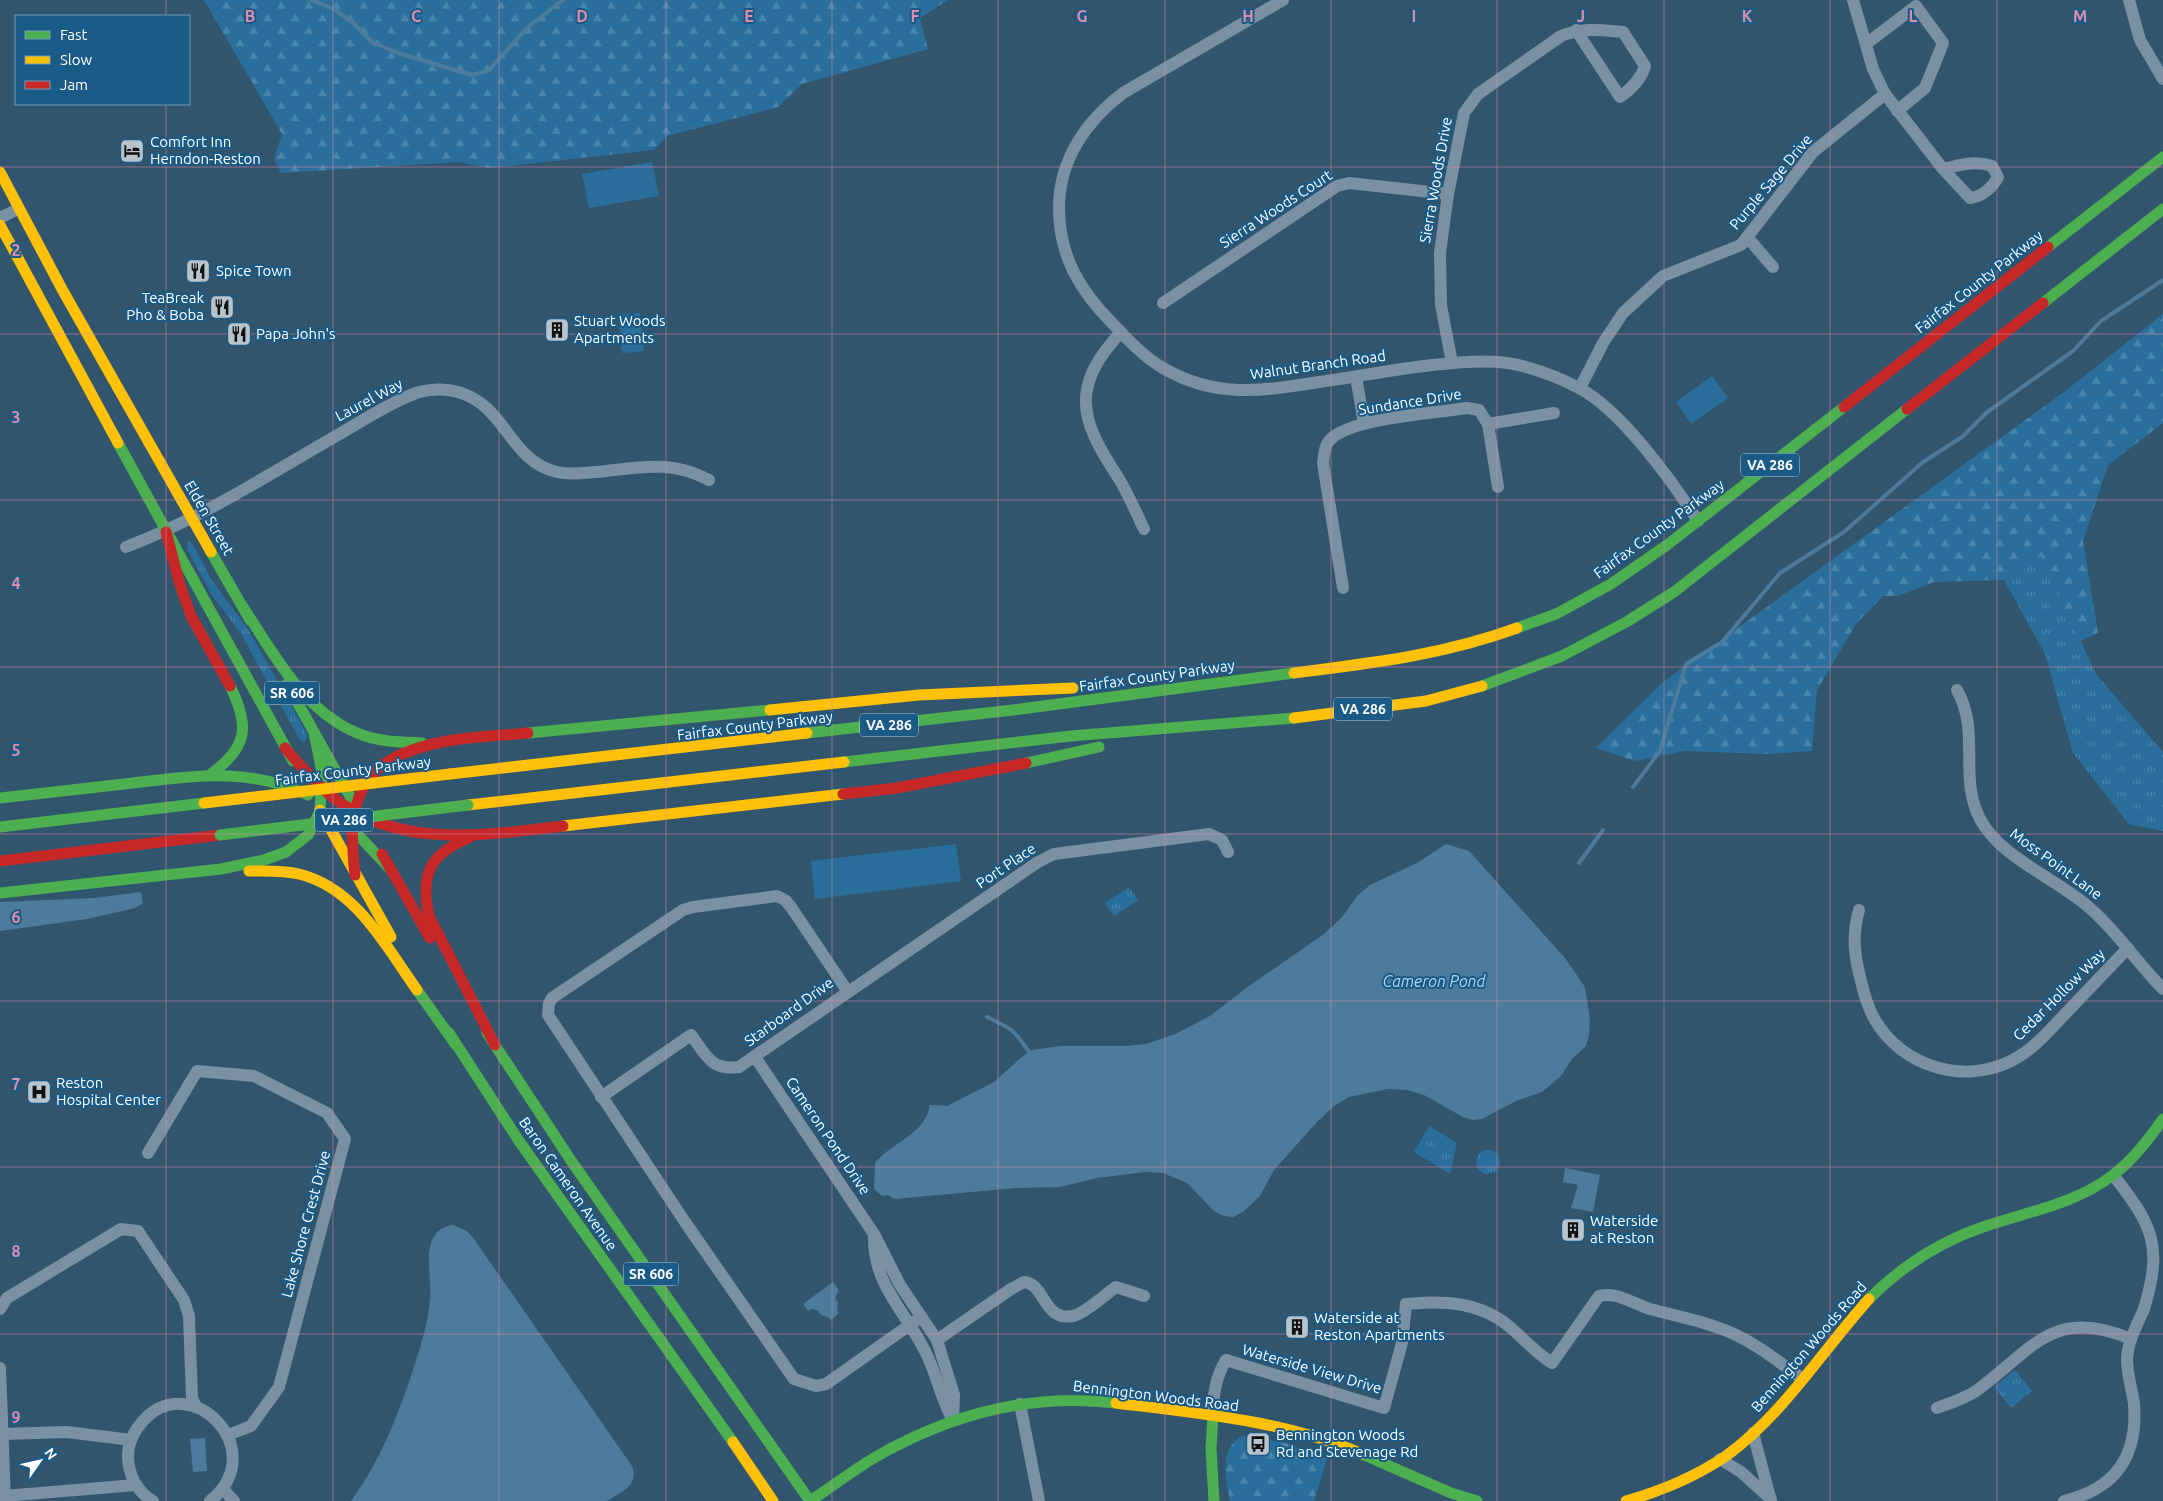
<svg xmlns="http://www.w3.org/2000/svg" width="2163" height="1501" viewBox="0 0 2163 1501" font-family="Ubuntu,sans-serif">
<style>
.grass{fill:url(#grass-tufts)}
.forest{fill:url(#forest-firs)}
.pitch{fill:#2a6f9c}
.water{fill:#4d7b9b}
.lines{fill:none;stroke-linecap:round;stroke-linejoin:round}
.stream{stroke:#4d7b9b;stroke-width:4}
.street{stroke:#7991a3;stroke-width:12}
.fast{stroke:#4caf50;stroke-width:11}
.slow{stroke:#ffc107;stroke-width:11}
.jam{stroke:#c62828;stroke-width:11}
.fast-bridge{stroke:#4caf50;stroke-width:11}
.slow-bridge{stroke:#ffc107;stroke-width:11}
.grid{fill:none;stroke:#e08cad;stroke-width:1;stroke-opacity:0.55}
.labels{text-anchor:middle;stroke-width:4;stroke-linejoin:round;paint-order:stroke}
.shield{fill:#195a86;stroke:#bacedb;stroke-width:1}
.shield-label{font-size:14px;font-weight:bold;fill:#fff}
.poi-label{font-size:15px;fill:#fff;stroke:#195a86;text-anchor:start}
.street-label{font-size:15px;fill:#fff;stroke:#195a86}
.water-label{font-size:16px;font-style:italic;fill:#abd8f4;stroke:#195a86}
.grid-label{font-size:16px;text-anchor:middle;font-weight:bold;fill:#e08cad;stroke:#195a86;stroke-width:4;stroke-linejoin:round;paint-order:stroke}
</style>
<defs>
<pattern id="grass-tufts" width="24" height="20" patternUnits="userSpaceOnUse" patternTransform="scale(1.25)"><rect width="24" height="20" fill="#2a6f9c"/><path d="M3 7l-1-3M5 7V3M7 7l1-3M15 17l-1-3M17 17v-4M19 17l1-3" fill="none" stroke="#4a85ab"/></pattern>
<pattern id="forest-firs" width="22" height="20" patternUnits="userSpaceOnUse" patternTransform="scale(1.25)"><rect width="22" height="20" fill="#2a6f9c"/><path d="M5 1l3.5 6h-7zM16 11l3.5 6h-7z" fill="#4a85ab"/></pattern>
</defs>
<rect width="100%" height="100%" fill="#32556e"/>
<g class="grass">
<polygon points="188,540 193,545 211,579 248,629 308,736 304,742 300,740 241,634 212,595 187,549"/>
<polygon points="2041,555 2096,674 2163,752 2163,831 2129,824 2073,753 2045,654 2004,580"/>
<polygon points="1129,887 1138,900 1114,916 1105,903"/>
<polygon points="1429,1126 1457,1143 1450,1174 1414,1152"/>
<circle cx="1488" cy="1162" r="12"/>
<polygon points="2015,1370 2032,1391 2011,1408 1994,1387"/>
</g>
<g class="forest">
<polygon points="204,0 948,0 920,18 928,49 802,84 778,107 667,136 654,150 490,168 458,162 281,173 274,159 282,134"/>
<polygon points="2163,314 2163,423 2108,465 2083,541 2098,633 2080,641 2041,556 2004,580 1934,582 1898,596 1883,596 1856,624 1817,690 1812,751 1767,754 1685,751 1635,761 1596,748 1663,682 2064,392"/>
<path d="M1242 1436 1286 1443 1327 1459 1314 1501H1230C1226 1478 1218 1449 1242 1436Z"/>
</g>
<g class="pitch">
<polygon points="652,162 659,196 589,208 582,174"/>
<polygon points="640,313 644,351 622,353 618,315"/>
<polygon points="1712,376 1728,398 1691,424 1676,402"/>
<polygon points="956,844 961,881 815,899 811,861"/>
</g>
<g class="water">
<path d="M1446 844 1469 851 1565 958 1585 987 1590 1020 1589 1035 1586 1046 1572 1059 1561 1076 1542 1092 1516 1101 1482 1119 1473 1120 1463 1117 1424 1095 1407 1090 1388 1089 1349 1097 1334 1106 1317 1122 1274 1170 1260 1196 1243 1212 1233 1217 1224 1216 1214 1211 1187 1183 1163 1173 1146 1172 1097 1178 1060 1187 1016 1188 894 1199 888 1195 882 1196 874 1189 875 1163C893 1141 925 1135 930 1105L947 1106 994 1082 1023 1056 1033 1050 1060 1046H1126L1146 1044 1175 1034 1210 1016 1246 988 1324 934 1342 917 1358 895 1370 885 1417 863Z"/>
<polygon points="141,892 143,903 135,908 87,919 0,931 0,902 94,898"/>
<polygon points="1565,1168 1600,1175 1593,1212 1571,1208 1578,1185 1563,1182"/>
<path d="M453 1225 467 1231 474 1239 632 1466C640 1485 620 1493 607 1501H351C381 1459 397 1418 413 1370 420 1348 428 1324 430 1300 433 1275 417 1230 453 1225Z"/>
<polygon points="833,1282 839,1290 835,1298 838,1303 837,1310 839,1313 831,1320 828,1317 821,1315 817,1310 811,1309 808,1311 803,1304"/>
<polygon points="205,1438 207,1471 193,1472 190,1439"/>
</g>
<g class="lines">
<g class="stream">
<polyline points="311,0 332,8 352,22 372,42 398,53 472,75 488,71 528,27 563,0"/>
<polyline points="1633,787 1660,751 1686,664 1722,642 1780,573 1844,532 1923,462 1962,437 1986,413 2073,351 2101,321 2163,280"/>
<polyline points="1579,863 1603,830"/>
<path d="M987 1017C1014 1030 1012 1028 1030 1053"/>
</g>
<g class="street">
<path d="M1283 0 1123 93C1086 121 1059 160 1059 208 1059 256 1080 291 1113 324 1128 340 1144 357 1163 368 1216 399 1262 391 1319 382 1357 377 1394 369 1432 365 1462 362 1497 358 1526 367 1544 372 1562 379 1579 388 1621 410 1672 481 1698 521"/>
<path d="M1853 0 1873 69 1885 94 1943 169 1970 198C1982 197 1993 187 1998 177L1992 166C1974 160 1960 165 1943 169"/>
<polyline points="2129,0 2140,40 2163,79"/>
<polyline points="1866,44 1916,6 1943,43 1925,88 1897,111"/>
<polyline points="0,218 18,209"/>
<polyline points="1747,237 1773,267"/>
<polyline points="1163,303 1337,186 1349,183 1448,194"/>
<path d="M1121 332C1072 385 1078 417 1116 474 1127 491 1135 510 1144 529"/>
<path d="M1452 363 1441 305 1440 253 1448 194 1464 113 1478 94 1561 36C1583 27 1600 30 1623 32L1645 66C1641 80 1631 89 1620 97L1576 30"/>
<polyline points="1356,377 1364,423"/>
<polyline points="1580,388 1603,343 1623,313 1663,276 1741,245 1813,152 1885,94"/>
<polyline points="1488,424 1554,413"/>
<path d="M126 547C200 519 268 475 336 436 362 421 389 403 416 393 430 389 444 388 458 392 506 405 509 461 557 472 570 475 583 473 595 472 638 468 669 459 709 480"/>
<path d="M1343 588 1323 463C1324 456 1324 447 1329 441 1348 418 1436 413 1467 408L1479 410 1488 424 1498 487"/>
<path d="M1957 690C1981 733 1958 776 1980 819 2001 859 2059 879 2092 910 2119 934 2138 964 2163 989"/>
<path d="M1859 910C1852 935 1854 955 1861 981 1864 994 1868 1008 1875 1020 1902 1066 1962 1085 2011 1061 2032 1051 2049 1031 2065 1014 2086 992 2107 970 2128 948"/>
<polyline points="848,992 791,907 785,900 777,896 693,907 683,910 552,998 549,1004 548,1015 685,1222 794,1379 816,1386 826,1384 921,1317"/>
<polyline points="755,1057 874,1234 900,1285 937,1340 954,1395 953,1420"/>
<path d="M601 1097 691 1035C706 1055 711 1071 739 1067L1038 862 1054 854 1209 834 1222 840 1228 852"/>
<polyline points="148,1153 197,1071 254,1076 327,1113 345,1139 279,1387 251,1426 228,1435"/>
<path d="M874 1236C873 1286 906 1311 926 1353 937 1375 940 1397 953 1420"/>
<polyline points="0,1309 7,1298 121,1229 138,1231 184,1300 189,1316 192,1398 196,1407"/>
<path d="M937 1340 1011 1289 1024 1282C1045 1283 1043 1322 1073 1316 1084 1314 1106 1294 1116 1287L1144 1296"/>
<polyline points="0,1368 5,1501"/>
<polyline points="1020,1404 1039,1501"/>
<path d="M1937 1408C1950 1403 1964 1399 1976 1391 2032 1350 2053 1306 2131 1339"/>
<path d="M1213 1416C1213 1396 1215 1378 1226 1360L1384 1408 1402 1343 1406 1304C1444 1300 1481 1302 1511 1328 1525 1340 1536 1353 1552 1363L1599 1296C1617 1291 1633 1304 1650 1309 1672 1315 1695 1319 1716 1327 1748 1337 1774 1358 1801 1378"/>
<polyline points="1753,1433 1771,1501"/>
<polyline points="2,1434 67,1432 131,1440"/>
<polyline points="1720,1459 1741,1472 1771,1499"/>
<polyline points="223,1489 234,1501"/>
<polyline points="4,1496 136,1485"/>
<path d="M153 1501C137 1492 128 1474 128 1456 128 1443 134 1431 143 1421 190 1368 273 1450 210 1501"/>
<path d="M2064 1501C2115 1489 2138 1457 2134 1404 2132 1389 2127 1375 2127 1359 2128 1341 2137 1325 2144 1309 2163 1246 2153 1226 2114 1176"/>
</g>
<g class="fast">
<polyline points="2048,247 2163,157"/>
<polyline points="2043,303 2163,209"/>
<polyline points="118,443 293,761"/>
<polyline points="211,552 250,620"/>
<path d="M243 607C275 656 306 716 365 736 383 742 403 742 422 743"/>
<polyline points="1517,628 1556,614 1611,584 1667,545 1844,407"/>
<polyline points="287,684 351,798"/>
<polyline points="1482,686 1562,656 1628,621 1674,592 1907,409"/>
<polyline points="528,733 770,710"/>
<polyline points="807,733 1013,710 1294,673"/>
<polyline points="844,762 1071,736 1294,718"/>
<polyline points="1026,763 1099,747"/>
<path d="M211 774C248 747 250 726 230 686"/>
<path d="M0 798C44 793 88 788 133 783 196 776 248 767 308 795"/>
<polyline points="347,823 390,869"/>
<polyline points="0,827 204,803"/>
<polyline points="0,893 221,869 264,860 286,852 308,835 320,811 322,772 314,733"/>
<polyline points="417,990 456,1045"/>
<polyline points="449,1033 519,1141 733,1442"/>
<polyline points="487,1033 572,1162 810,1501"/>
<path d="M1869 1299C1902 1266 1939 1242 1983 1227 2026 1212 2076 1204 2113 1175 2134 1159 2148 1140 2163 1119"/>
<polyline points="1213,1416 1211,1448 1214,1501"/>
<polyline points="1362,1454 1451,1493 1477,1501"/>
<path d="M810 1501C833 1486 856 1468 879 1455 952 1414 1033 1393 1116 1403"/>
</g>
<g class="slow">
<polyline points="0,172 63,291 211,552"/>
<polyline points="0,225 118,443"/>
<path d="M1294 673C1372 663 1443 655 1517 628"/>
<polyline points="770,710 919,695 1073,688"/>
<polyline points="1294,718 1426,701 1482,686"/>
<polyline points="450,774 807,733"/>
<polyline points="468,805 844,762"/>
<polyline points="320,810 391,937"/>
<polyline points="563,826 843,794"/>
<path d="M249 871C266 871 283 870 299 874 356 888 385 945 417 990"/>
<path d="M1116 1403C1196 1413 1288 1421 1362 1454"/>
<polyline points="733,1442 773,1501"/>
<path d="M1626 1501C1661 1491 1695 1477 1726 1456 1783 1415 1822 1351 1869 1299"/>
</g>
<g class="jam">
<polyline points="1844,407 2048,247"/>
<polyline points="1907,409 2043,303"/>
<polyline points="166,532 180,585 191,616 230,686"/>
<path d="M285 748C304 770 323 792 348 808 413 848 492 834 563 826"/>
<polyline points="843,794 897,788 1026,763"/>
<path d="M469 838C429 854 420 875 429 916L495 1045"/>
<polyline points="382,854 430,938"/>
<polyline points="0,861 220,835"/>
<path d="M355 875C352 847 349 814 363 788 389 737 478 738 528 733"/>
</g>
<polyline class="fast-bridge" points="220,835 468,805"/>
<polyline class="slow-bridge" points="204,803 450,774"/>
</g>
<path class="grid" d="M166 0V16M333 0V1501M499 0V1501M666 0V1501M832 0V1501M998 0V1501M1165 0V1501M1331 0V1501M1497 0V1501M1664 0V1501M1830 0V1501M1997 0V1501M166 104V1501M0 167H2163M0 334H2163M0 500H2163M0 667H2163M0 834H2163M0 1001H2163M0 1167H2163M0 1334H2163"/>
<defs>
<symbol id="hotel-square" viewBox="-11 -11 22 22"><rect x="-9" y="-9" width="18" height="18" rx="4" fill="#b7c4cc" stroke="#195a86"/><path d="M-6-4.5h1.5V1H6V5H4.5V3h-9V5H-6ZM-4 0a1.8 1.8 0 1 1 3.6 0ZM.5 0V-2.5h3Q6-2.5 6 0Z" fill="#111"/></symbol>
<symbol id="restaurant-square" viewBox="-11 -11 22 22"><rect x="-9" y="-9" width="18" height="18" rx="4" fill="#b7c4cc" stroke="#195a86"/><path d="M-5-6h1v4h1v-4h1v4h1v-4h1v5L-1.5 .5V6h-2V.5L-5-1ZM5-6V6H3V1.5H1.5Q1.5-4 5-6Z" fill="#111"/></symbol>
<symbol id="building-square" viewBox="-11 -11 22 22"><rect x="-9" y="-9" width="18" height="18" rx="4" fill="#b7c4cc" stroke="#195a86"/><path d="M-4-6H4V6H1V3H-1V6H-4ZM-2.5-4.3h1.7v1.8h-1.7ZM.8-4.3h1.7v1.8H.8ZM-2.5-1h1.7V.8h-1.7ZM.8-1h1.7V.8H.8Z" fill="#111"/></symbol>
<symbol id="hospital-square" viewBox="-11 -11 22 22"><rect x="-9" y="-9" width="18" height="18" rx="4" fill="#b7c4cc" stroke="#195a86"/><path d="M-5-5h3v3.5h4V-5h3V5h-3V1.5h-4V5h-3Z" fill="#111"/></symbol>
<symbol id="bus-square" viewBox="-11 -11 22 22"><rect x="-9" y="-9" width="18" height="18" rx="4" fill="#b7c4cc" stroke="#195a86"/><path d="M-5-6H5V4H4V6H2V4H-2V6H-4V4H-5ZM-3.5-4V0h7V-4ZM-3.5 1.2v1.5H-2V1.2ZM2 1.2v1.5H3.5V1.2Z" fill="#111"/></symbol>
</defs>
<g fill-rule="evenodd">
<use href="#hotel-square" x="118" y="137" width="28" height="28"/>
<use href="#restaurant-square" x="184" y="257" width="28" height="28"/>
<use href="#restaurant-square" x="208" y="293" width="28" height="28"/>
<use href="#building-square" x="543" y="316" width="28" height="28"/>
<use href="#restaurant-square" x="225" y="320" width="28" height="28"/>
<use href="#hospital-square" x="25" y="1078" width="28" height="28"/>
<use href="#building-square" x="1559" y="1216" width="28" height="28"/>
<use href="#building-square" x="1283" y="1313" width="28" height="28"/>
<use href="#bus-square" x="1244" y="1430" width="28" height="28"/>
</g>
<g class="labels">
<g class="shield">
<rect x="1741" y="453.5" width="58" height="23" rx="4"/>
<rect x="264.5" y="681.5" width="55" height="23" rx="4"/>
<rect x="1334" y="697.5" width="58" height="23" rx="4"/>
<rect x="860" y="713.5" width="58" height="23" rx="4"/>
<rect x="315" y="808.5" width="58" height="23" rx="4"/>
<rect x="623.5" y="1262.5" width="55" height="23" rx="4"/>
</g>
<g class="shield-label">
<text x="1770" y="470">VA 286</text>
<text x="292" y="698">SR 606</text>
<text x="1363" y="714">VA 286</text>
<text x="889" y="730">VA 286</text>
<text x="344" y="825">VA 286</text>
<text x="651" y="1279">SR 606</text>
</g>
<g class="poi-label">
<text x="150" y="147">Comfort Inn<tspan x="150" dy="17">Herndon-Reston</tspan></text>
<text x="216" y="276">Spice Town</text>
<text x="204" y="303" text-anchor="end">TeaBreak<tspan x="204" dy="17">Pho &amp; Boba</tspan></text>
<text x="574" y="326">Stuart Woods<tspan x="574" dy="17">Apartments</tspan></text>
<text x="256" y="339">Papa John's</text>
<text x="56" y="1088">Reston<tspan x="56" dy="17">Hospital Center</tspan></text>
<text x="1590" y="1226">Waterside<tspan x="1590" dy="17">at Reston</tspan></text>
<text x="1314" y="1323">Waterside at<tspan x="1314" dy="17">Reston Apartments</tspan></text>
<text x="1276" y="1440">Bennington Woods<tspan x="1276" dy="17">Rd and Stevenage Rd</tspan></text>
</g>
<g class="street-label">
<text transform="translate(1436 180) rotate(-80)" y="5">Sierra Woods Drive</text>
<text transform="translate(1771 182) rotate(-50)" y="5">Purple Sage Drive</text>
<text transform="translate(1276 209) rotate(-33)" y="5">Sierra Woods Court</text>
<text transform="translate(1979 282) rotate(-38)" y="5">Fairfax County Parkway</text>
<text transform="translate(1318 365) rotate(-8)" y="5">Walnut Branch Road</text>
<text transform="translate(369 400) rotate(-28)" y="5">Laurel Way</text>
<text transform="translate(1410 402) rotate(-9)" y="5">Sundance Drive</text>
<text transform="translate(209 518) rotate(60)" y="5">Elden Street</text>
<text transform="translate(1659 529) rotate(-36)" y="5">Fairfax County Parkway</text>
<text transform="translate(1157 676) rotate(-8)" y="5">Fairfax County Parkway</text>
<text transform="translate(755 726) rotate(-7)" y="5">Fairfax County Parkway</text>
<text transform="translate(353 771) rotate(-7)" y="5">Fairfax County Parkway</text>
<text transform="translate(2056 864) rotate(36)" y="5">Moss Point Lane</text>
<text transform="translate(1006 866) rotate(-34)" y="5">Port Place</text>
<text transform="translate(2059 995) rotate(-45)" y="5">Cedar Hollow Way</text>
<text transform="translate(789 1012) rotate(-36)" y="5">Starboard Drive</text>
<text transform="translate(828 1136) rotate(56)" y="5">Cameron Pond Drive</text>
<text transform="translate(568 1184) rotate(55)" y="5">Baron Cameron Avenue</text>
<text transform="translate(306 1224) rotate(-75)" y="5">Lake Shore Crest Drive</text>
<text transform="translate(1809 1347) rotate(-49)" y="5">Bennington Woods Road</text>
<text transform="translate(1312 1369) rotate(16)" y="5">Waterside View Drive</text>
<text transform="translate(1156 1396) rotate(7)" y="5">Bennington Woods Road</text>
</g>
<g class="water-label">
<text x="1434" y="987">Cameron Pond</text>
</g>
</g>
<g class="grid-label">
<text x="250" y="22">B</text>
<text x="416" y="22">C</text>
<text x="582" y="22">D</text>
<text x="749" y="22">E</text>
<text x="915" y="22">F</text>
<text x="1082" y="22">G</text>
<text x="1248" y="22">H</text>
<text x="1414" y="22">I</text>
<text x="1581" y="22">J</text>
<text x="1747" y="22">K</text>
<text x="1913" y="22">L</text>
<text x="2080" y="22">M</text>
<text x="16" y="256">2</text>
<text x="16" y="423">3</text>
<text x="16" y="589">4</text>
<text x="16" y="756">5</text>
<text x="16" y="923">6</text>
<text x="16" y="1090">7</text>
<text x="16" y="1257">8</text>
<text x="16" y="1423">9</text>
</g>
<rect x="15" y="15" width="175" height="90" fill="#195a86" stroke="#759cb6"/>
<rect x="25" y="31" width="25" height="8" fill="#4caf50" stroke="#759cb6"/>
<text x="60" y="40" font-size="15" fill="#ffffff">Fast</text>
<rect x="25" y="56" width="25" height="8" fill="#ffc107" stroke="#759cb6"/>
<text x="60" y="65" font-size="15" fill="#ffffff">Slow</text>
<rect x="25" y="81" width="25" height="8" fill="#c62828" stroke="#759cb6"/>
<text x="60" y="90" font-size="15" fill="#ffffff">Jam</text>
<g transform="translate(40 1461) rotate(56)" stroke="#195a86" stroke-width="4" paint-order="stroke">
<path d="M0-4L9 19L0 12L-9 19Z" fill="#ffffff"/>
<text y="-8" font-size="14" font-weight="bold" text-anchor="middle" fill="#ffffff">N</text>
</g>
</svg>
